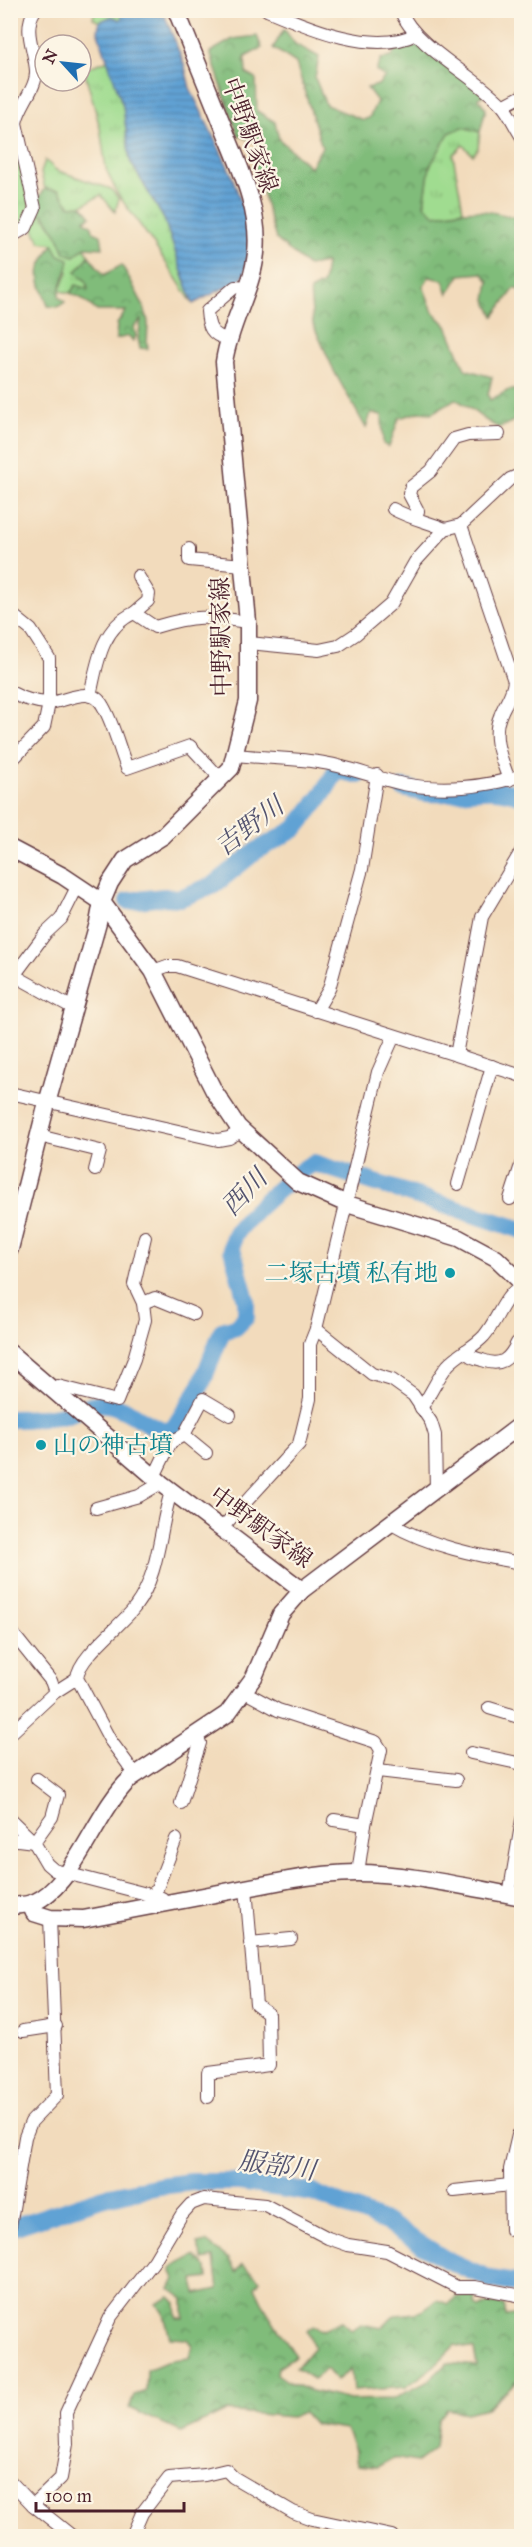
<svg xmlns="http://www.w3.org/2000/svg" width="532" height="2547" viewBox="0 0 532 2547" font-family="'IM FELL Great Primer','Noto Serif JP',serif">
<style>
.grass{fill:url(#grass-tufts);stroke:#757e5e;stroke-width:1.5}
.forest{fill:url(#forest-crowns);stroke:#656e52;stroke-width:1.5}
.water{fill:url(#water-rules);stroke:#566080;stroke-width:1.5}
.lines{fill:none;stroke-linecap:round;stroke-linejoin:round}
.river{stroke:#61a2d4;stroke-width:18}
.street-casing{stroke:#633b41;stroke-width:14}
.secondary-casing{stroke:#633b41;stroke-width:19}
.street{stroke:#fff;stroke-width:12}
.secondary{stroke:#fff;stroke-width:16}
.culture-dot{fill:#0f9aa8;stroke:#fcf5e5;stroke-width:2}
.labels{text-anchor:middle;stroke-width:4.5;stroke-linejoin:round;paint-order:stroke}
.street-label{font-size:24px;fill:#4a1f2b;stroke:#fcf5e5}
.culture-label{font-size:24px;fill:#0d838f;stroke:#fcf5e5;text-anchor:end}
.water-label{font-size:26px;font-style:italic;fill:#53536f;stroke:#fcf5e5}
</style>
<defs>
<pattern id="grass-tufts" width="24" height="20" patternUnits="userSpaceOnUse" patternTransform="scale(1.5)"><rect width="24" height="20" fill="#a0dc90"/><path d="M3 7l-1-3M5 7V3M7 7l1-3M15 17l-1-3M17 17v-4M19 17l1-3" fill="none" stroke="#8bbc7c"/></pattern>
<pattern id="forest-crowns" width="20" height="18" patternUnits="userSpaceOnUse" patternTransform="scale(1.5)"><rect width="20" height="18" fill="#80bc7a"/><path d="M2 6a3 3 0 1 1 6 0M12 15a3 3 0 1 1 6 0" fill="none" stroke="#6b9864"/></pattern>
<pattern id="water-rules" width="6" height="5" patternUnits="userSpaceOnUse" patternTransform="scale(1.5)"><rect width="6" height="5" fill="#61a2d4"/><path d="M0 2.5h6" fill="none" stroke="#5283ac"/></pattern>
</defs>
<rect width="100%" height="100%" fill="#fcf5e5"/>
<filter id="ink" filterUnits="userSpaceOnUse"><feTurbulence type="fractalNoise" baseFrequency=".0167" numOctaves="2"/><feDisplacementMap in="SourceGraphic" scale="12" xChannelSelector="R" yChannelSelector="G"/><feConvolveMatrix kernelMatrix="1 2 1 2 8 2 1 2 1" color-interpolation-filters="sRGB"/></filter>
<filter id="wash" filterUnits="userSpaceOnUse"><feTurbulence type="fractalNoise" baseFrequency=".008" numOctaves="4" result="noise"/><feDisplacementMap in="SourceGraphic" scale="24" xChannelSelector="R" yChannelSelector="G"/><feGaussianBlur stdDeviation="1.35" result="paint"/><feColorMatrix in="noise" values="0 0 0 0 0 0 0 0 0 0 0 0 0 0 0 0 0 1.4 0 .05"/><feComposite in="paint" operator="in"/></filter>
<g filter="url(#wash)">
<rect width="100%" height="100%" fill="#f2dbbc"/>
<g class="grass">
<polygon points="95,10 162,11 165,16 125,11 120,20 112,16 99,22 93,18"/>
<polygon points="108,60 123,106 130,161 164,219 193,304 153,243 117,193 106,169 100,128 84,69"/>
<polygon points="463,127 480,132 478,148 473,155 463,145 453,155 463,210 435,215 424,205 430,166 449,133"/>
<polygon points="10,135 14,136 30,206 20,228 10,232"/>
<polygon points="45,160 56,170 111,189 119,199 115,212 101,195 82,205 70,206 59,190 45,189 41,173"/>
<polygon points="43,214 57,234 65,253 74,256 85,247 89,256 76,272 86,281 88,289 76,285 70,293 59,291 68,272 53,244 40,242 32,225 37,215"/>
</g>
<g class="forest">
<path d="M284 29 295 44 319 57 315 78 326 105 363 120 369 118 377 101 367 88 378 85 385 77 376 71 381 59 392 57 397 44 415 41 484 95 478 98 486 109 480 132 463 127 449 133 430 166 424 205 435 215C472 208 485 209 521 219V291L515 288 494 316 486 300 489 281 482 273 460 275 448 294 443 280 429 277 423 286 433 312 447 326 465 369 492 377 488 395 490 400 509 390H521V417L500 428C483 422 472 407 455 399L432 413 419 412 399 418 389 447 383 444 382 415 371 413 366 428 335 373 313 324 310 291 323 284 326 263 308 266 276 239 253 161 264 164 262 145 238 135 210 52 233 39 257 36 262 48 245 57 246 73 256 79 257 111 275 122 279 139 310 167 322 147 296 63 273 48Z"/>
<polygon points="45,189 59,190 70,206 82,205 91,216 84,220 92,226 93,232 101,235 103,248 85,247 74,256 65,253 57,234 44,214 37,215 37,199"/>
<path d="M53 244 59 255 69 259C68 275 58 285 59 297L65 302 58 307 48 306C37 273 34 274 53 244Z"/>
<path d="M89 256 104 275 122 265C129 280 148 308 148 324 148 334 146 337 148 349L140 348 138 339 141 320 134 327 136 336 133 341 129 336 116 339 117 324 126 311H97L81 298 70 293 76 285 88 289 86 281 76 272Z"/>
<path d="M206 2242 229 2259 236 2272 243 2264 260 2280 255 2287 265 2308 295 2356 278 2367 277 2374 290 2383 308 2390 350 2400 393 2399 427 2382 447 2363 477 2366 474 2349 455 2345 431 2369 406 2387 353 2391 351 2369 336 2381 327 2369 313 2379 296 2368 314 2347 307 2331 313 2326 322 2330 342 2321 352 2330 361 2324 382 2328 395 2315C415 2314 423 2313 437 2300L448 2304 456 2297 476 2295 475 2304 479 2308 489 2303 504 2305 506 2316 521 2314V2378L486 2408 466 2413 447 2409 438 2420 435 2448 417 2462 393 2458 377 2467 357 2465 354 2447 346 2429 314 2424 304 2413 291 2417 226 2411 181 2432 129 2408 134 2395 146 2391 147 2370 171 2360 189 2358 192 2346 187 2339 170 2338 163 2311 156 2304 170 2297 176 2303 177 2318H184V2299L170 2289 175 2279 171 2268 194 2256 207 2267 208 2278 194 2280 196 2294 218 2289 214 2258 203 2260 197 2244Z"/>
</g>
<polygon class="water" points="125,11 165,16 185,67 190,88 231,173 248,222 249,243 245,274 240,280 193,304 164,219 130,161 123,106 98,33 99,22 112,16 120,20"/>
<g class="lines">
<g class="river">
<path d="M403 788C410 789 418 792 426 793 462 796 484 782 522 796"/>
<polyline points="128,901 164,897 180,898 214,885 256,851 295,829 322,795 337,770 359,775"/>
<path d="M10 1419C27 1419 46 1418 63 1415 79 1412 90 1401 108 1404 131 1408 148 1430 172 1431L201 1385 222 1331 236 1327 246 1317V1300L232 1249C232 1242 233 1237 237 1231 248 1215 297 1171 314 1163L522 1230"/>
<polyline points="10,2228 104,2197 160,2186 192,2182 240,2182 313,2193 388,2223 445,2259 490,2279 522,2284"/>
</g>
</g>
</g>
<g filter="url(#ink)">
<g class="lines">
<defs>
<g id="street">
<path d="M267 10C307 27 374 56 416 34"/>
<path d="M400 10C416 48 473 74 502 105 510 114 515 127 522 137"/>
<polyline points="503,106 522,96"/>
<path d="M10 237 26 228 35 208 16 123C19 105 37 88 36 71 35 50 22 29 35 10"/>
<path d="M227 339C211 335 208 327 207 311L235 287 247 288"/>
<path d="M393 509C409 518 428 522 445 529"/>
<polyline points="416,517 418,511 409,494 411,487 431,471 454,439 468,435 499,434"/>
<path d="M461 525 514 681C512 697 505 702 500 716 491 737 502 760 509 780"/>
<polyline points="189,549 189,560 243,565"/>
<polyline points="10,613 31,630 49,658 49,703 44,727 10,762"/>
<polyline points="134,613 148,601 149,594 138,576"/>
<polyline points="249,643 319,650 338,646 356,634 391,604 415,562 445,529 461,525 510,479 522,474"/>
<path d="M10 692C21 698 35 702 47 703 64 703 91 683 103 706 114 725 119 748 127 768L190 746 221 779"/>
<path d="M90 696C97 664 101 628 134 613L155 627C194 615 209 616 248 622"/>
<path d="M235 755C263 758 291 758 318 762 348 766 374 778 403 784 440 791 486 788 522 775"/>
<polyline points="153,971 167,966 177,966 522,1076"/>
<polyline points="10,973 73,1008"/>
<polyline points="10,981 45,934 61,919 78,885"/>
<polyline points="316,1011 329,989 362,869 377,775"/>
<polyline points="456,1055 482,917 522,850"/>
<polyline points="10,1093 218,1140 229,1138 241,1131"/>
<polyline points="39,1136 100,1151 95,1170"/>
<polyline points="458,1184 492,1066"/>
<polyline points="510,1199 522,1162"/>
<polyline points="143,1303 155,1298 194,1314"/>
<polyline points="316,1329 372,1374 392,1380 413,1395 431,1422 435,1435 436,1491"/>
<path d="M465 1351C469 1357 476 1358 482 1360 501 1367 509 1360 517 1343H522"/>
<polyline points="52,1390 58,1386 117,1401 134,1359 145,1320 143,1303 134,1284 145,1237"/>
<path d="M421 1408C431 1394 437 1378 448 1365 459 1353 473 1348 484 1336 498 1320 503 1296 522 1285"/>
<polyline points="184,1435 206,1453"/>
<polyline points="154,1477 171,1442 184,1435 203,1399 230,1415"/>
<polyline points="96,1508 139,1496 161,1483"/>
<path d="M390 1523C428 1546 478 1556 522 1563"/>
<polyline points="221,1529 299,1444 310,1399 310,1344 316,1329 378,1072 394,1036"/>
<polyline points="10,1630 51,1681 55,1692"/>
<polyline points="245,1692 278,1710 376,1742 381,1750 365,1825 358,1873"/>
<polyline points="489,1708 522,1718"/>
<polyline points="10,1734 55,1692 77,1678"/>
<polyline points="471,1753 522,1764"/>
<polyline points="378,1771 456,1780"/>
<path d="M136 1775 110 1740 77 1678C78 1657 122 1625 135 1607 160 1574 159 1529 171 1492"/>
<polyline points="181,1803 200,1743 196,1735"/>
<polyline points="10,1819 34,1842 47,1864 54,1870 162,1898 164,1905"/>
<polyline points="334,1820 365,1825"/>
<polyline points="10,1839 34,1842 52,1817 58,1795 37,1779"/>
<polyline points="509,1895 522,1820"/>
<polyline points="154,1896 176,1839"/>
<polyline points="250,1943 291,1939"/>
<polyline points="23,2031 56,2026"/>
<polyline points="208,2097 208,2073 269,2065 268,2013 256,2004 246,1888"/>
<polyline points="518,2135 510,2169 511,2230 522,2228"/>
<polyline points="454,2191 510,2185"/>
<polyline points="10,2226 25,2137 31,2122 57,2095 50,1918"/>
<polyline points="10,2481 33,2505 72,2536"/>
<polyline points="33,2505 61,2478 67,2444 66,2413 110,2318 154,2261 182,2214 191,2204 204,2199 265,2205 328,2238 348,2245 387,2251 457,2287 475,2287 522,2296"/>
<polyline points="132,2536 142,2513 169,2478 205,2475 226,2470 233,2477 293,2512 312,2519 392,2536"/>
</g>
<g id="secondary">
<polyline points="10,848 63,876 102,902 153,971 214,1091 238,1127 298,1182 347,1204 459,1238 496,1258 522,1283"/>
<path d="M10 1249 47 1103 98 923 102 902 110 883 125 860 163 836 231 768 248 701V622L224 362C230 322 252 291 256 253 261 208 237 162 221 121 206 84 191 47 176 10"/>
<polyline points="10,1353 161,1483 302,1590"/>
<path d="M30 1904 34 1913 50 1918 83 1919 288 1880C311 1876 334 1873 357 1873 408 1873 471 1888 522 1897"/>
<path d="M10 1906C22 1905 32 1905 42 1898 78 1875 97 1810 131 1778L227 1714 254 1677 281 1614 302 1590 522 1424"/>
</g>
</defs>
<use href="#street" class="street-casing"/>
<use href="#secondary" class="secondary-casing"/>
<use href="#street" class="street"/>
<use href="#secondary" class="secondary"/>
</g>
</g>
<g class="culture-dot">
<circle cx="450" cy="1273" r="6"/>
<circle cx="41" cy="1445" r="6"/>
</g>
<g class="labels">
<g class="street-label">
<text transform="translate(250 135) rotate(70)" y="8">中野駅家線</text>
<text transform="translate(221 637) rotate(-91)" y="8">中野駅家線</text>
<text transform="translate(261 1527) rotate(36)" y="8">中野駅家線</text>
</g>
<g class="culture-label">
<text x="438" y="1281">二塚古墳 私有地</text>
<text x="53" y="1453" text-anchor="start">山の神古墳</text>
</g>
<g class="water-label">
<text transform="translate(249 826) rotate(-37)" y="9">吉野川</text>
<text transform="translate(244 1192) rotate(-46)" y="9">西川</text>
<text transform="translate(277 2165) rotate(8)" y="9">服部川</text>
</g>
</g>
<rect width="532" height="2547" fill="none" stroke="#fcf5e5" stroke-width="36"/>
<g transform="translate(63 63) rotate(297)"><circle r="28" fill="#fcf5e5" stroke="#b59f9b" stroke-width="1.5"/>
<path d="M0-4.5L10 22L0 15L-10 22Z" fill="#1f6fb2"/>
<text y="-9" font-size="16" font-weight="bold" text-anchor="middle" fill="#4a1f2b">N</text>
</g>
<path d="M36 2502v9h148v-9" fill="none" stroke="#4a1f2b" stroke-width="3"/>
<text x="45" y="2502" font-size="18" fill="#4a1f2b" stroke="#fcf5e5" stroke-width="4.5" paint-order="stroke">100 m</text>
</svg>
